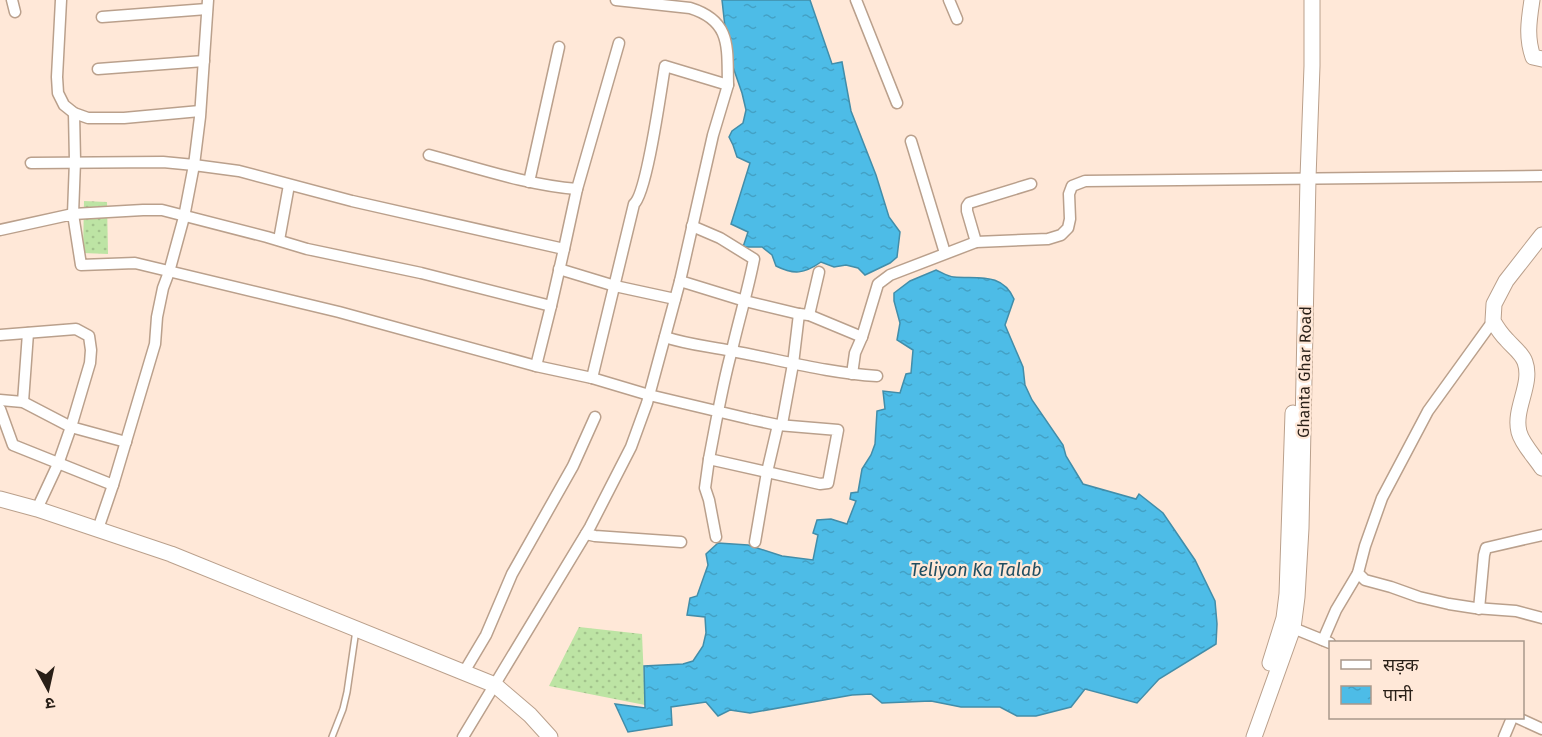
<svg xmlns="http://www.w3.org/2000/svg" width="1542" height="737" viewBox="0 0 1542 737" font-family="'Fira Sans','Noto Sans Devanagari',sans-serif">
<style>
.grass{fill:url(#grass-dots)}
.water{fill:url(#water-ripples);stroke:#428da9;stroke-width:1.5}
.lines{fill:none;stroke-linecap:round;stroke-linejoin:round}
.lane-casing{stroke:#baa08c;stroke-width:8}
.street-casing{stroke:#baa08c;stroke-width:13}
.secondary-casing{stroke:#baa08c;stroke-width:17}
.lane{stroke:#fff;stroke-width:5}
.street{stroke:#fff;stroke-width:10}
.secondary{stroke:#fff;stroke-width:15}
.labels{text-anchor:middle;stroke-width:4.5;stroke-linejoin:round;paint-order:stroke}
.street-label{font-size:16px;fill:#291f17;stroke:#ffe8d8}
.water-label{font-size:18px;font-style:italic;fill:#204e61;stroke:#ffe8d8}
</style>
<defs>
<pattern id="grass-dots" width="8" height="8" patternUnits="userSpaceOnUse" patternTransform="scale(1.5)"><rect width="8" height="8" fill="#bde4a4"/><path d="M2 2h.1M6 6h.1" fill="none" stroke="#a2c38c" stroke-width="1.8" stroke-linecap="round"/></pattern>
<pattern id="water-ripples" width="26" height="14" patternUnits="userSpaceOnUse" patternTransform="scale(1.5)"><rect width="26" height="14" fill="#4dbce7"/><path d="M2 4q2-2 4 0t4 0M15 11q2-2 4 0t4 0" fill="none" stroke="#43a1c5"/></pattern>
</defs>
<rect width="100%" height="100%" fill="#ffe8d8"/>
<g class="grass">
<polygon points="84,201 107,202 108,254 83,253"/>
<polygon points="579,627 642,634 645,705 549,686"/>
</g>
<g class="water">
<path d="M722 0H810L832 64 842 62 851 111 876 175 889 217 900 232 897 257 890 263 865 275 858 268 846 265 834 267 821 262C804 274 794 275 776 266L772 255 762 247H743L748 232 731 224 750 163 737 157 733 145 729 137 732 131 743 123 746 110 742 93 733 67 731 53 726 36Z"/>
<path d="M936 270C941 272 948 277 954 277 978 279 1002 272 1014 299L1005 325 1023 367 1025 385 1032 400 1063 445 1066 456 1083 484 1136 499 1139 494 1163 513 1195 560 1215 601 1217 624 1216 644 1159 679 1137 703 1085 689 1071 707 1036 716H1017L1000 707H961L931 701 882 703 871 694 852 695 750 713 730 710 718 716 706 702 671 707 672 725 628 732 615 704 645 708 644 666 683 664 693 661 703 646 706 633 705 617 687 615 690 598 697 596 708 565 706 554 718 543 748 545 782 556 813 560 818 535 813 533 817 520 831 519 847 524 856 501 850 499 851 493 858 492 862 469 871 455 875 444 877 411 885 409 883 391 900 393 906 374 911 373 913 350 897 340 900 323 894 301V293L910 281Z"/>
</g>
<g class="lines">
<defs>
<polyline id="lane" points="332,737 343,709 347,692 356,630"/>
<g id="street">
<polyline points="12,0 15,12"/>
<polyline points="61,0 57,77 58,93 64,105 74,113 88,118 124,118 200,111"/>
<path d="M616 0 690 8C732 21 727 48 728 85"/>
<polyline points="856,0 897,103"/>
<polyline points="949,0 957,19"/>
<polyline points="102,17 207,9"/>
<polyline points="98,69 204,61"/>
<polyline points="74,113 75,161 73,214 143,210 162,210 267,237 307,249 421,273 551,306"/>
<polyline points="911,141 945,253"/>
<path d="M429 155C478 168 527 185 577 189L564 249"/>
<polyline points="31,163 163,162 194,165 200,117 208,0"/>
<polyline points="529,182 559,47"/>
<polyline points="577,189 619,43"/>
<path d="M0 230 73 214 81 265 135 263 339 312 536 366 592 378 649 395 750 419 778 425 838 430 828 483 820 484 709 459C716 423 722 386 732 350 739 319 748 290 754 259L720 238 692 226"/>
<polyline points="279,240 289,185"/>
<polyline points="976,242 967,211 967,206 969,203 1031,184"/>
<polyline points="559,269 615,286 675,299"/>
<polyline points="809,315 819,272"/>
<polyline points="1493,321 1428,411 1382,498 1365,546 1358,573 1365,580 1391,587 1419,597 1449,604 1475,608 1516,611 1542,618"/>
<polyline points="0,335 76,329 89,336 91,350 90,363 71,427 58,464 37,509"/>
<path d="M665 337C689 345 708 346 732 351 781 360 828 373 877 376"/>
<polyline points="852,374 855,353 862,337"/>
<path d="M592 378 634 204C647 193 661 89 665 66L728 85 713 135 680 281 745 301 799 314 809 315 862 337 878 284 890 275 976 242 1048 239 1061 235 1068 228 1070 219 1069 194 1072 186 1085 181 1542 176"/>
<polyline points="0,400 23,402 71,427 126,442"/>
<polyline points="23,402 28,333"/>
<polyline points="0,409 13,445 113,485"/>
<polyline points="782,424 793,364 799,314"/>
<polyline points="709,459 705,488 709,500 716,537"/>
<polyline points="98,529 113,485 155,344 157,317 163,288 169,272 184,217 194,165 239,171 352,201 564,249 551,306 536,366"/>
<polyline points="586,534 595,536 681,542"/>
<polyline points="755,542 767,472 778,425"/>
<polyline points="1479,609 1484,555 1486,548 1542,535"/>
<polyline points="1293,628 1330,643"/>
<polyline points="1323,640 1336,610 1358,573"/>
<polyline points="464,672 486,635 512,574 573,466 595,417"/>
<polyline points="1518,718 1542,729"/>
<polyline points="463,737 590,527 631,447 647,403 680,281"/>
<polyline points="1504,737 1512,718"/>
</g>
<g id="secondary">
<path d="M1532 0C1529 20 1526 37 1533 57L1542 59"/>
<path d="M1542 235 1506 281 1494 304 1493 321C1497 328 1502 335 1507 340 1513 347 1522 353 1525 362 1533 384 1513 409 1519 432 1522 444 1535 457 1542 468"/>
<polyline points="0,499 37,509 171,554 495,685 530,715 550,737"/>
<polyline points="1270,663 1284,618 1287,594 1293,413"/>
<polyline points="1254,737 1293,628 1297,597 1301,528 1308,178 1312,66 1312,0"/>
</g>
</defs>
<use href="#lane" class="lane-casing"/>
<use href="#street" class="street-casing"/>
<use href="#secondary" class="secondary-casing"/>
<use href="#lane" class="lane"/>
<use href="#street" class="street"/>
<use href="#secondary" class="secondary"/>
</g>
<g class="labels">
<g class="street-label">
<text transform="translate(1304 372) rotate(-89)" y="6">Ghanta Ghar Road</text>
</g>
<g class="water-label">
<text x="976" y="576">Teliyon Ka Talab</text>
</g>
</g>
<rect x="1329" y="641" width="195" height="78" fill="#ffe8d8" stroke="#a9988b" stroke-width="1.5"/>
<rect x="1341" y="660" width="30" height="9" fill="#ffffff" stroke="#a9988b" stroke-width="1.5"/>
<text x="1383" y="671" font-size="18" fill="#291f17">सड़क</text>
<rect x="1341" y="686" width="30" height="18" fill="url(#water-ripples)" stroke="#a9988b" stroke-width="1.5"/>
<text x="1383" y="701" font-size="18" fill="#291f17">पानी</text>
<g transform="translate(48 689) rotate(172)" stroke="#ffe8d8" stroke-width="4.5" paint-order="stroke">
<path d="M0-4.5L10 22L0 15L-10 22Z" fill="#291f17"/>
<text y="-9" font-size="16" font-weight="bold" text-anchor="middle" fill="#291f17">उ</text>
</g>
</svg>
